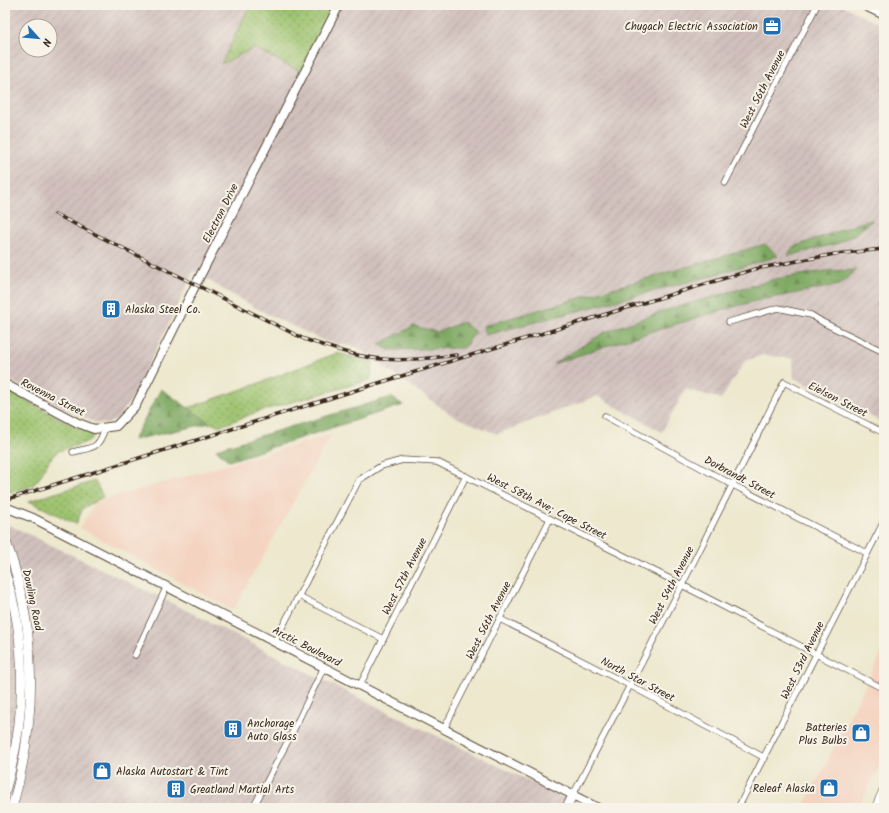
<svg xmlns="http://www.w3.org/2000/svg" width="889" height="813" viewBox="0 0 889 813" font-family="Kalam,sans-serif">
<style>
.built{fill:#f4d3c0}
.industrial{fill:url(#industrial-furrows);fill-rule:evenodd}
.grass{fill:url(#grass-dots);stroke:#6c7646}
.forest{fill:url(#forest-firs);stroke:#5c693f}
.lines{fill:none;stroke-linecap:round;stroke-linejoin:round}
.street-casing{stroke:#564638;stroke-width:7}
.secondary-casing{stroke:#564638;stroke-width:10}
.primary-casing{stroke:#564638;stroke-width:10}
.street{stroke:#fff;stroke-width:5.5}
.secondary{stroke:#fff;stroke-width:8}
.primary{stroke:#fff;stroke-width:9}
.rail-casing{stroke:#3b2a1e;stroke-width:3.5}
.rail{stroke:#f7f3e8;stroke-width:2;stroke-dasharray:6;stroke-linecap:butt}
.labels{text-anchor:middle;stroke-width:4;stroke-linejoin:round;paint-order:stroke}
.poi-label{font-size:11px;fill:#3b2a1e;stroke:#f7f3e8;text-anchor:start}
.street-label{font-size:11px;fill:#3b2a1e;stroke:#f7f3e8}
</style>
<defs>
<pattern id="industrial-furrows" width="10" height="10" patternUnits="userSpaceOnUse"><rect width="10" height="10" fill="#d0c0bc"/><path d="M-1 1l2-2M0 10L10 0M9 11l2-2" fill="none" stroke="#b4a5a1"/></pattern>
<pattern id="grass-dots" width="8" height="8" patternUnits="userSpaceOnUse"><rect width="8" height="8" fill="#9cc26d"/><path d="M2 2h.1M6 6h.1" fill="none" stroke="#809e59" stroke-width="1.8" stroke-linecap="round"/></pattern>
<pattern id="forest-firs" width="22" height="20" patternUnits="userSpaceOnUse"><rect width="22" height="20" fill="#7da860"/><path d="M5 1l3.5 6h-7zM16 11l3.5 6h-7z" fill="#68894f"/></pattern>
</defs>
<rect width="100%" height="100%" fill="#f7f3e8"/>
<filter id="ink" filterUnits="userSpaceOnUse"><feTurbulence type="fractalNoise" baseFrequency=".025" numOctaves="2"/><feDisplacementMap in="SourceGraphic" scale="8" xChannelSelector="R" yChannelSelector="G"/><feConvolveMatrix kernelMatrix="1 2 1 2 8 2 1 2 1" color-interpolation-filters="sRGB"/></filter>
<filter id="wash" filterUnits="userSpaceOnUse"><feTurbulence type="fractalNoise" baseFrequency=".012" numOctaves="4" result="noise"/><feDisplacementMap in="SourceGraphic" scale="16" xChannelSelector="R" yChannelSelector="G"/><feGaussianBlur stdDeviation="0.9" result="paint"/><feColorMatrix in="noise" values="0 0 0 0 0 0 0 0 0 0 0 0 0 0 0 0 0 1.4 0 .05"/><feComposite in="paint" operator="in"/></filter>
<g filter="url(#wash)">
<rect width="100%" height="100%" fill="#ede8ce"/>
<g class="built">
<polygon points="331,435 233,610 80,528 95,502"/>
<polygon points="884,649 884,758 858,808 803,808"/>
</g>
<g class="industrial">
<path d="M5 5H842L884 27V423L794 378 793 359 763 355 745 361 721 399 685 389 662 432 597 396 497 434 453 416 356 347 324 341 263 312 224 290 194 271 134 395 118 418 107 424 96 423 45 399 5 378ZM26 26H50V50H26Z"/>
<polygon points="5,523 170,602 331,684 584,808 5,808"/>
</g>
<g class="grass">
<polygon points="250,5 335,5 301,71 289,66 254,48 221,64"/>
<polygon points="337,353 374,362 370,380 257,412 221,426 210,423 188,408 254,385"/>
<path d="M5 389 76 427 85 428 94 432C93 446 66 445 56 453 46 461 43 476 34 484 29 488 17 490 11 492L5 489V410L8 412 11 409V404L5 399Z"/>
<polygon points="95,481 103,497 83,508 76,524 29,501"/>
</g>
<g class="forest">
<polygon points="873,220 854,235 839,243 788,256 793,247 866,221"/>
<polygon points="765,244 778,256 711,276 486,335 483,326"/>
<polygon points="857,270 839,285 755,301 713,313 621,341 553,364 605,332 663,311 775,279 826,271"/>
<polygon points="463,322 475,332 464,348 389,350 379,344 414,326 437,332"/>
<polygon points="161,389 210,423 133,440"/>
<polygon points="391,397 403,405 229,461 216,449"/>
</g>
</g>
<g filter="url(#ink)">
<g class="lines">
<defs>
<g id="street">
<polyline points="725,183 817,5"/>
<polyline points="729,322 778,308 811,315 824,323 884,352"/>
<polyline points="605,416 733,485 867,553"/>
<path d="M73 452C93 447 98 450 105 428"/>
<polyline points="299,596 383,639"/>
<polyline points="500,619 631,686 765,758"/>
<polyline points="275,641 359,480 381,466 403,460 437,462 682,585 884,689"/>
<polyline points="135,655 167,586"/>
<polyline points="360,685 466,476"/>
<polyline points="444,729 550,519"/>
<polyline points="573,795 682,585 784,382 884,433"/>
<polyline points="253,808 292,733 324,667"/>
<polyline points="738,808 884,521"/>
</g>
<g id="secondary">
<polyline points="863,5 884,15"/>
<polyline points="5,384 78,423 94,429 116,426 136,405 198,280 339,5"/>
<polyline points="5,507 33,518 598,808"/>
<polyline points="566,808 573,795"/>
</g>
<g id="primary">
<path d="M5 540C10 552 14 565 17 577 38 655 34 731 12 808"/>
<path d="M5 573C28 642 26 722 5 791"/>
<polyline points="876,808 884,790"/>
</g>
</defs>
<use href="#street" class="street-casing"/>
<use href="#secondary" class="secondary-casing"/>
<use href="#primary" class="primary-casing"/>
<use href="#street" class="street"/>
<use href="#secondary" class="secondary"/>
<use href="#primary" class="primary"/>
<defs>
<g id="rail">
<path d="M55 214 304 339C329 347 355 357 382 359 407 361 432 358 457 355"/>
<polyline points="5,500 382,382 755,269 835,254 884,249"/>
</g>
</defs>
<use href="#rail" class="rail-casing"/>
<use href="#rail" class="rail"/>
</g>
</g>
<defs>
<symbol id="office-square" viewBox="-11 -11 22 22"><rect x="-9" y="-9" width="18" height="18" rx="4" fill="#1f6fb2" stroke="#f7f3e8"/><path d="M-6-3h4V-5.5h4V-3h4V5H-6ZM-1-4.5V-3h2v-1.5ZM-6 0V1H6V0Z" fill="#fff"/></symbol>
<symbol id="building-square" viewBox="-11 -11 22 22"><rect x="-9" y="-9" width="18" height="18" rx="4" fill="#1f6fb2" stroke="#f7f3e8"/><path d="M-4-6H4V6H1V3H-1V6H-4ZM-2.5-4.3h1.7v1.8h-1.7ZM.8-4.3h1.7v1.8H.8ZM-2.5-1h1.7V.8h-1.7ZM.8-1h1.7V.8H.8Z" fill="#fff"/></symbol>
<symbol id="shop-square" viewBox="-11 -11 22 22"><rect x="-9" y="-9" width="18" height="18" rx="4" fill="#1f6fb2" stroke="#f7f3e8"/><path d="M-5-2.5h2.3a2.7 3.5 0 0 1 5.4 0H5L5.5 6h-11ZM-1.5-2.5h3a1.5 2.3 0 0 0-3 0Z" fill="#fff"/></symbol>
</defs>
<g fill-rule="evenodd">
<use href="#office-square" x="761" y="15" width="22" height="22"/>
<use href="#building-square" x="100" y="298" width="22" height="22"/>
<use href="#building-square" x="222" y="718" width="22" height="22"/>
<use href="#shop-square" x="850" y="722" width="22" height="22"/>
<use href="#shop-square" x="91" y="760" width="22" height="22"/>
<use href="#shop-square" x="818" y="777" width="22" height="22"/>
<use href="#building-square" x="165" y="778" width="22" height="22"/>
</g>
<g class="labels">
<g class="poi-label">
<text x="758" y="30" text-anchor="end">Chugach Electric Association</text>
<text x="125" y="313">Alaska Steel Co.</text>
<text x="247" y="727">Anchorage<tspan x="247" dy="13">Auto Glass</tspan></text>
<text x="847" y="731" text-anchor="end">Batteries<tspan x="847" dy="13">Plus Bulbs</tspan></text>
<text x="116" y="775">Alaska Autostart &amp; Tint</text>
<text x="815" y="792" text-anchor="end">Releaf Alaska</text>
<text x="190" y="793">Greatland Martial Arts</text>
</g>
<g class="street-label">
<text transform="translate(762 89) rotate(-63)" y="4">West 56th Avenue</text>
<text transform="translate(220 213) rotate(-63)" y="4">Electron Drive</text>
<text transform="translate(53 397) rotate(27)" y="4">Rovenna Street</text>
<text transform="translate(838 399) rotate(27)" y="4">Eielson Street</text>
<text transform="translate(740 477) rotate(28)" y="4">Dorbrandt Street</text>
<text transform="translate(547 506) rotate(27)" y="4">West 58th Ave; Cope Street</text>
<text transform="translate(404 576) rotate(-63)" y="4">West 57th Avenue</text>
<text transform="translate(671 585) rotate(-63)" y="4">West 54th Avenue</text>
<text transform="translate(33 600) rotate(78)" y="4">Dowling Road</text>
<text transform="translate(488 620) rotate(-63)" y="4">West 56th Avenue</text>
<text transform="translate(307 646) rotate(27)" y="4">Arctic Boulevard</text>
<text transform="translate(802 660) rotate(-64)" y="4">West 53rd Avenue</text>
<text transform="translate(638 679) rotate(28)" y="4">North Star Street</text>
</g>
</g>
<rect width="889" height="813" fill="none" stroke="#f7f3e8" stroke-width="20"/>
<g transform="translate(38 38) rotate(117)"><circle r="19" fill="#f7f3e8" stroke="#aca397"/>
<path d="M0-3L7 15L0 10L-7 15Z" fill="#1f6fb2"/>
<text y="-6" font-size="11" font-weight="bold" text-anchor="middle" fill="#3b2a1e">N</text>
</g>
</svg>
